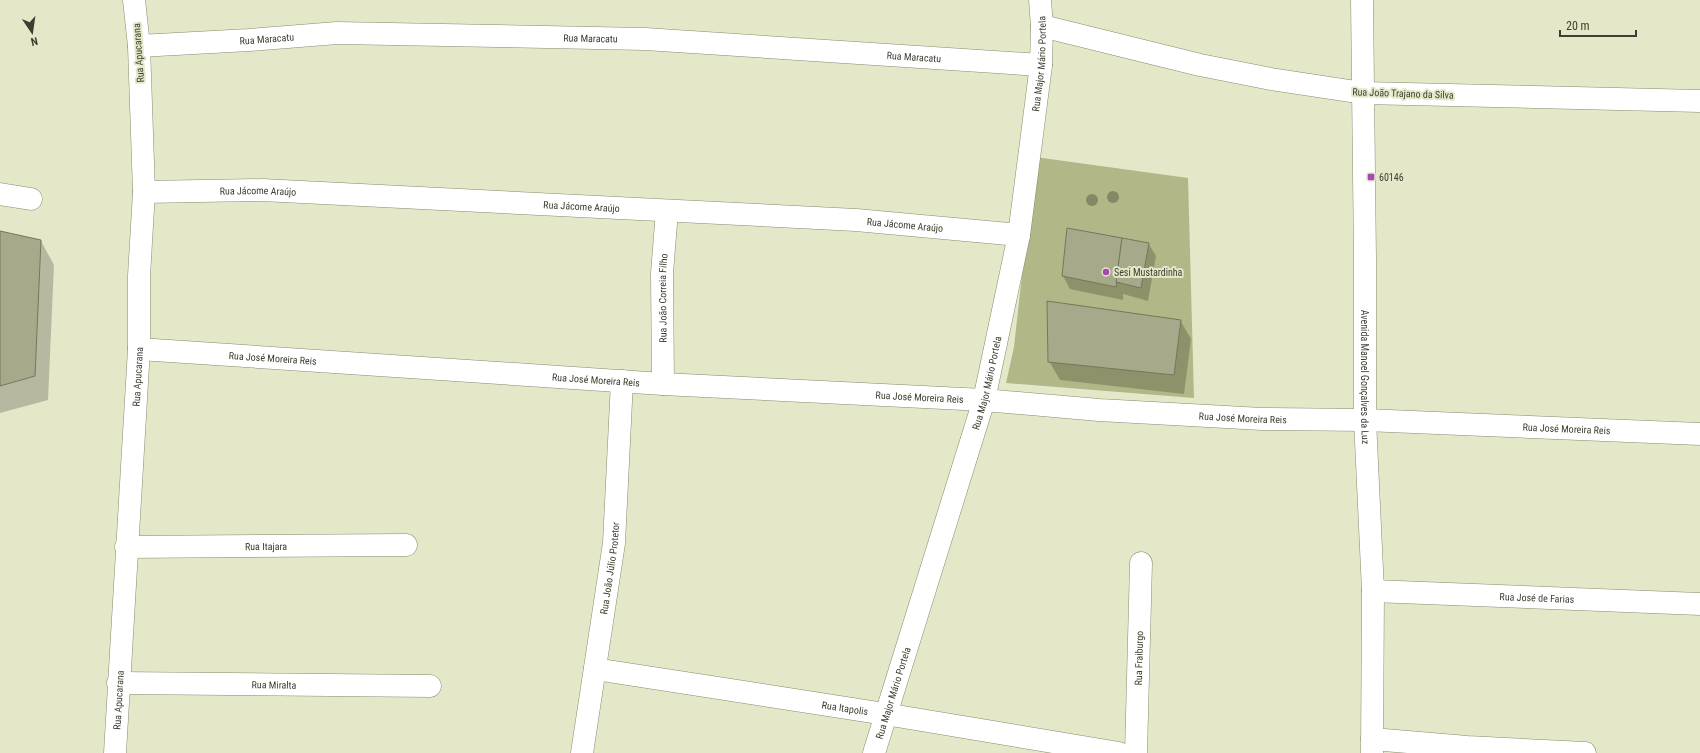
<svg xmlns="http://www.w3.org/2000/svg" width="1700" height="753" viewBox="0 0 1700 753" font-family="'Roboto Condensed',sans-serif">
<style>
.green{fill:#b1b786}
.shadow{fill:#0003}
.building{fill:#a6aa8b;stroke:#74785a}
.lines{fill:none;stroke-linecap:round;stroke-linejoin:round}
.minor-casing{stroke:#878b6d;stroke-width:23}
.tertiary-casing{stroke:#878b6d;stroke-width:23}
.secondary-casing{stroke:#878b6d;stroke-width:23}
.minor{stroke:#fff;stroke-width:22}
.tertiary{stroke:#fff;stroke-width:22}
.secondary{stroke:#fff;stroke-width:22}
.tree{fill:#858867}
.poi-dot{fill:#a648b1;stroke:#e4e8c8;stroke-width:1.5}
.labels{text-anchor:middle;stroke-width:4;stroke-linejoin:round;paint-order:stroke}
.street-label{font-size:10px;fill:#3c3e31;stroke:#e4e8c8}
.poi-label{font-size:10px;fill:#3c3e31;stroke:#e4e8c8;text-anchor:start}
</style>
<rect width="100%" height="100%" fill="#e4e8c8"/>
<polygon class="green" points="1035,157 1188,178 1194,398 1006,383 1014,347"/>
<g class="shadow">
<polygon points="0,232 41,241 54,265 48,400 0,413"/>
<polygon points="1148,243 1156,256 1148,301 1123,294 1123,300 1070,289 1063,276"/>
<polygon points="1180,320 1191,339 1184,394 1060,380 1049,361"/>
</g>
<g class="building">
<polygon points="1067,228 1122,238 1116,287 1062,276"/>
<polygon points="0,231 41,240 35,376 0,386"/>
<polygon points="1122,238 1149,243 1141,288 1116,282"/>
<polygon points="1047,301 1181,320 1174,375 1048,362"/>
</g>
<g class="lines">
<defs>
<g id="minor">
<polyline points="1042,26 1200,65 1271,79 1363,93"/>
<path id="s1" d="M139 46 249 40 337 33 645 39 1041 65"/>
<path id="s2" d="M144 192 262 190 856 220 1019 235"/>
<polyline points="0,194 31,199"/>
<path id="s3" d="M139 349 663 384 984 400 1099 410 1262 419 1365 420 1700 434"/>
<path id="s4" d="M663 384 662 273 667 211"/>
<path id="s5" d="M126 547 406 545"/>
<path id="s6" d="M1373 591 1700 604"/>
<path id="s7" d="M595 669 885 714 1119 753"/>
<path id="s8" d="M118 683 430 686"/>
<polyline points="1372,739 1467,747 1585,753"/>
<path id="s9" d="M115 753 139 349V276L144 192 139 46 134 0"/>
<path id="s10" d="M582 753 614 543 622 381"/>
<path id="s11" d="M874 753 984 400 1019 235 1041 65 1042 26 1040 0"/>
<path id="s12" d="M1136 753 1141 563"/>
</g>
<polyline id="tertiary" points="1363,93 1700,101"/>
<g id="secondary">
<path id="s13" d="M1362 0 1365 259V420L1373 591 1372 753"/>
</g>
</defs>
<use href="#minor" class="minor-casing"/>
<use href="#tertiary" class="tertiary-casing"/>
<use href="#secondary" class="secondary-casing"/>
<use href="#minor" class="minor"/>
<use href="#tertiary" class="tertiary"/>
<use href="#secondary" class="secondary"/>
</g>
<g class="tree">
<circle cx="1113" cy="197" r="6"/>
<circle cx="1092" cy="200" r="6"/>
</g>
<g class="poi-dot">
<rect x="1367" y="173" width="8" height="8" rx="2"/>
<circle cx="1106" cy="272" r="4"/>
</g>
<g class="labels">
<g class="street-label">
<text dy="4" stroke="none"><textPath href="#s1" startOffset="452">Rua Maracatu</textPath></text>
<text dy="4" stroke="none"><textPath href="#s1" startOffset="128">Rua Maracatu</textPath></text>
<text transform="translate(138 53) rotate(-94)" y="4">Rua Apucarana</text>
<text dy="4" stroke="none"><textPath href="#s1" startOffset="776">Rua Maracatu</textPath></text>
<text dy="4" stroke="none"><textPath href="#s11" startOffset="711">Rua Major Mário Portela</textPath></text>
<text transform="translate(1403 93) rotate(2)" y="4">Rua João Trajano da Silva</text>
<text dy="4" stroke="none"><textPath href="#s2" startOffset="114">Rua Jácome Araújo</textPath></text>
<text dy="4" stroke="none"><textPath href="#s2" startOffset="438">Rua Jácome Araújo</textPath></text>
<text dy="4" stroke="none"><textPath href="#s2" startOffset="762">Rua Jácome Araújo</textPath></text>
<text dy="4" stroke="none"><textPath href="#s4" startOffset="86">Rua João Correia Filho</textPath></text>
<text dy="4" stroke="none"><textPath href="#s3" startOffset="134">Rua José Moreira Reis</textPath></text>
<text dy="4" stroke="none"><textPath href="#s9" startOffset="377">Rua Apucarana</textPath></text>
<text dy="4" stroke="none"><textPath href="#s13" startOffset="377">Avenida Manoel Gonçalves da Luz</textPath></text>
<text dy="4" stroke="none"><textPath href="#s3" startOffset="458">Rua José Moreira Reis</textPath></text>
<text dy="4" stroke="none"><textPath href="#s11" startOffset="387">Rua Major Mário Portela</textPath></text>
<text dy="4" stroke="none"><textPath href="#s3" startOffset="782">Rua José Moreira Reis</textPath></text>
<text dy="4" stroke="none"><textPath href="#s3" startOffset="1106">Rua José Moreira Reis</textPath></text>
<text dy="4" stroke="none"><textPath href="#s3" startOffset="1430">Rua José Moreira Reis</textPath></text>
<text dy="4" stroke="none"><textPath href="#s5" startOffset="140">Rua Itajara</textPath></text>
<text dy="4" stroke="none"><textPath href="#s10" startOffset="187">Rua João Júlio Protetor</textPath></text>
<text dy="4" stroke="none"><textPath href="#s6" startOffset="164">Rua José de Farias</textPath></text>
<text dy="4" stroke="none"><textPath href="#s12" startOffset="95">Rua Fraiburgo</textPath></text>
<text dy="4" stroke="none"><textPath href="#s8" startOffset="156">Rua Miralta</textPath></text>
<text dy="4" stroke="none"><textPath href="#s11" startOffset="63">Rua Major Mário Portela</textPath></text>
<text dy="4" stroke="none"><textPath href="#s9" startOffset="53">Rua Apucarana</textPath></text>
<text dy="4" stroke="none"><textPath href="#s7" startOffset="253">Rua Itapolis</textPath></text>
</g>
<g class="poi-label">
<text x="1379" y="181">60146</text>
<text x="1114" y="276">Sesi Mustardinha</text>
</g>
</g>
<g transform="translate(32 32) rotate(167)" stroke="#e4e8c8" stroke-width="3" paint-order="stroke">
<path d="M0-3L7 15L0 10L-7 15Z" fill="#3c3e31"/>
<text y="-6" font-size="11" font-weight="bold" text-anchor="middle" fill="#3c3e31">N</text>
</g>
<path d="M1560 30v6h76v-6" fill="none" stroke="#3c3e31" stroke-width="2"/>
<text x="1566" y="30" font-size="12" fill="#3c3e31" stroke="#e4e8c8" stroke-width="3" paint-order="stroke">20 m</text>
</svg>
